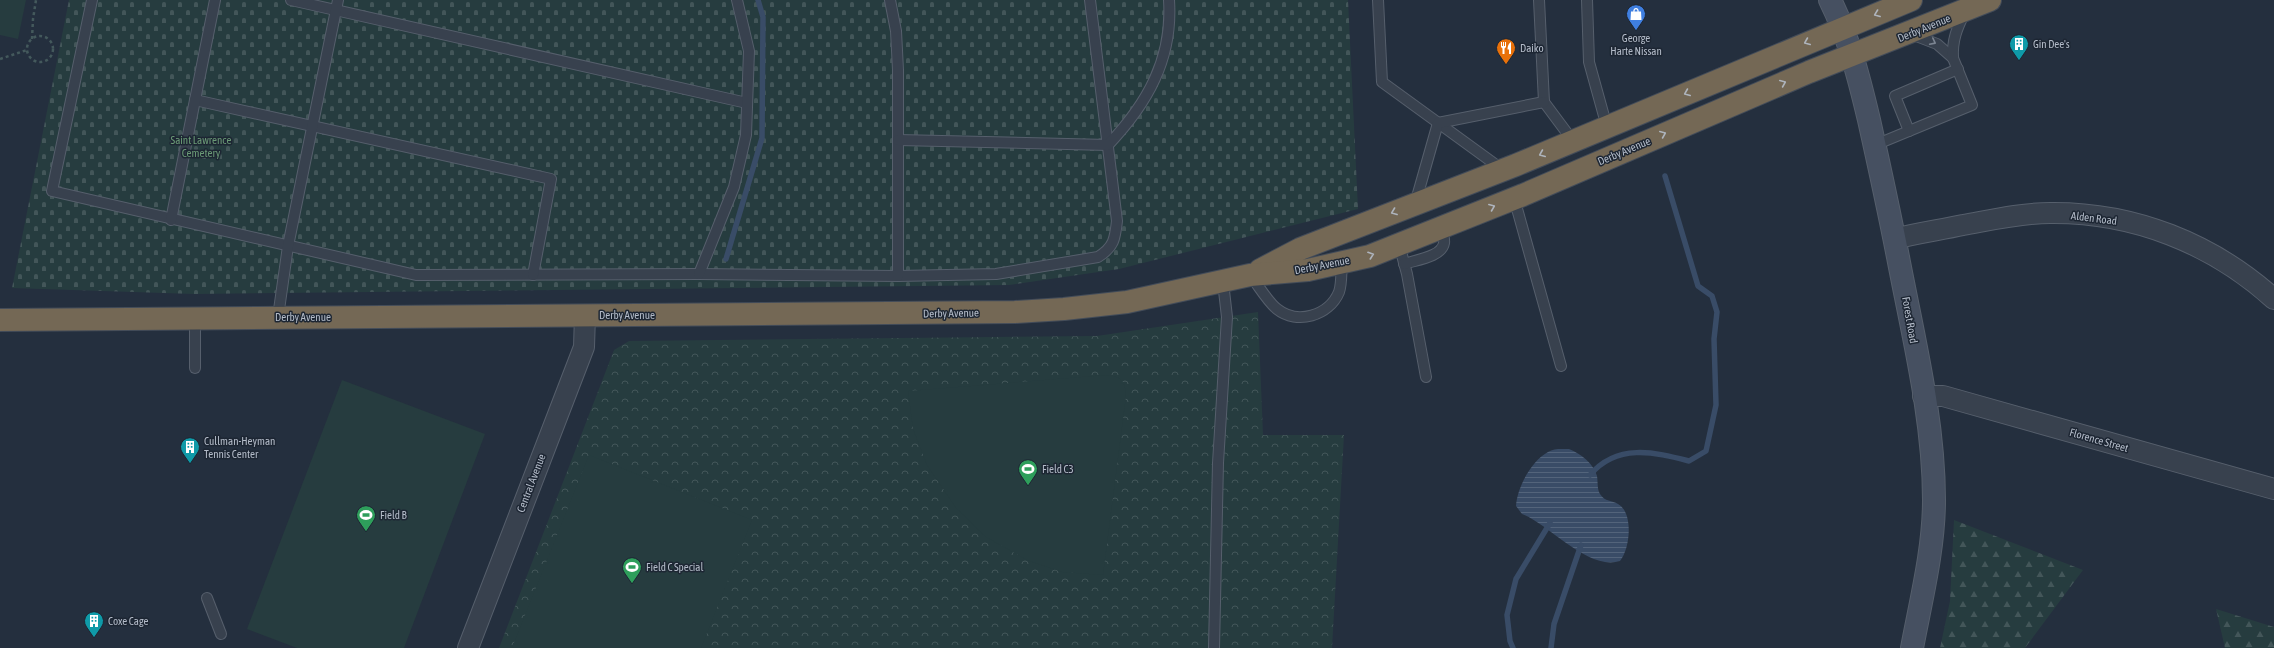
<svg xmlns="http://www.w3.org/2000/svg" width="2274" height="648" viewBox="0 0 2274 648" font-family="'Asap Condensed',sans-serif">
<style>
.forest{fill:url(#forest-firs)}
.cemetery{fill:url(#cemetery-stones)}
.park{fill:url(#park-crowns)}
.garden{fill:#263c3f}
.water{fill:url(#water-rules)}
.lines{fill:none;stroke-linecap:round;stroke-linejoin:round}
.stream{stroke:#394c67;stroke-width:5.5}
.lane-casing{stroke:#565f6c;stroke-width:12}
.street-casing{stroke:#565f6c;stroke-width:22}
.secondary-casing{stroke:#565f6c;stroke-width:24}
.highway-casing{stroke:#434c59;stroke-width:24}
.path{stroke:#44595c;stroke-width:2.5;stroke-dasharray:3 3;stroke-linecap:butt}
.lane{stroke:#38414e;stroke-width:10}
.street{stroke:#38414e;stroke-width:20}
.secondary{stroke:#465061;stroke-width:22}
.highway{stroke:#746855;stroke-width:22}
.oneway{stroke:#aeb4bd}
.oneway2{stroke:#7c8592}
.labels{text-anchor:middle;stroke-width:3;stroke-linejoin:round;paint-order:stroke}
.street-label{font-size:11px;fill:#b4bcc9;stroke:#1d2633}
.poi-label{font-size:11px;fill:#b4bcc9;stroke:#1d2633;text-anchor:start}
.park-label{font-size:11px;fill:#6b9a76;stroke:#1d2633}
</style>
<defs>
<pattern id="forest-firs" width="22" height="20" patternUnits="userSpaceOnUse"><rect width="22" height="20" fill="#263c3f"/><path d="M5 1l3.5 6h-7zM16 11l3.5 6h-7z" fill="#435659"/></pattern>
<pattern id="cemetery-stones" width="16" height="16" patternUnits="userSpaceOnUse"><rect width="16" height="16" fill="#263c3f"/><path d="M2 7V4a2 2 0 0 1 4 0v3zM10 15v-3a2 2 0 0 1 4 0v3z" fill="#435659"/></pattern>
<pattern id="park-crowns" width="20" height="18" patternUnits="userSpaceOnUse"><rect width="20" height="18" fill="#263c3f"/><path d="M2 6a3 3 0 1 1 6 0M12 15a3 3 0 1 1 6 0" fill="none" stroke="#435659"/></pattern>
<pattern id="water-rules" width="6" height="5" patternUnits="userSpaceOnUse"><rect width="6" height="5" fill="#394c67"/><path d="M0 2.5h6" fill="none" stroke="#53647b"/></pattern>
</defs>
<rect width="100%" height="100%" fill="#242f3e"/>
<g class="forest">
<polygon points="1954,520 2083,570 2025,648 1940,648 1950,601"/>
<polygon points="2216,609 2274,627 2274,648 2225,648"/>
</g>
<polygon class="cemetery" points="69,0 1348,0 1358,209 1119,269 1009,285 194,294 12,288"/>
<polygon class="park" points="1258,312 1263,435 1344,435 1332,648 499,648 614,350 629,341 1097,336"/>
<g class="garden">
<polygon points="0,0 26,0 18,39 0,35"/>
<path d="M1107 375C1122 377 1125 381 1126 396L1103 575 1062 572 1027 560 986 537 956 508 927 465 913 429 908 391Z"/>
<polygon points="342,380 485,434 404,648 297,648 247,629"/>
<polygon points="589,455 752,520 701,648 512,648"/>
</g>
<path class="water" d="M1569 449C1581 454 1593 463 1597 476 1598 482 1597 489 1600 494 1605 502 1612 500 1618 504 1634 513 1630 549 1620 561 1588 571 1550 525 1522 514L1516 506C1517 488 1531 461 1548 452 1554 448 1562 449 1569 449Z"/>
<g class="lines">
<g class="stream">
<polyline points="726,259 762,138 763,17 758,0"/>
<path d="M1590 475C1617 443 1654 452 1689 461L1706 451 1716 405 1714 339 1717 312 1712 296 1698 286 1665 176"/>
<polyline points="1513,648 1510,641 1507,615 1516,579 1550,523"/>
<polyline points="1551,648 1554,624 1581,545"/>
</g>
<defs>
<g id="lane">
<path d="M92 0 52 191 416 275 699 274 898 276 996 274 1098 257C1114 247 1115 239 1117 221L1090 0"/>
<polyline points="291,0 747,103"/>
<polyline points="890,0 896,31 898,70 898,276"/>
<polyline points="1378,0 1382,82 1503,170"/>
<polyline points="1539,0 1544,102 1573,141"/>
<polyline points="1587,0 1589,62 1607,127"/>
<polyline points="1911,34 1937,44 1953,58"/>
<polyline points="195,100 551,179 533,275"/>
<polyline points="1909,131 1895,96 1958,69"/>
<path d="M898 140 1108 145C1147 104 1173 59 1169 0"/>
<path d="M1875 145 1972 105 1953 58C1952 40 1957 28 1965 12"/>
<polyline points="1514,198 1561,366"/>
<polyline points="1415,204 1438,123 1544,102"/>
<polyline points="171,220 215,0"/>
<polyline points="1399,244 1407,274 1426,377"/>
<path d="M1404 264C1415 260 1442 257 1444 243 1445 239 1442 232 1442 227"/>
<polyline points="699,274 734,187 746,135 749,51 737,0"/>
<path d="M1250 275C1259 286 1267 301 1277 309 1297 325 1329 316 1339 292 1342 284 1341 271 1342 262"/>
<polyline points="278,317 288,246 338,0"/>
<polyline points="195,368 195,318"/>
<polyline points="207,598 221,634"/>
<polyline points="1214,648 1218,463 1227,317 1223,282"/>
</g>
<g id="street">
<path d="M1894 239C1917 233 1940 230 1963 225 1991 220 2021 213 2050 213 2133 212 2212 243 2274 299"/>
<polyline points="1923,396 1943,396 2274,489"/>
<polyline points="468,648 584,347 585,315"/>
</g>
<path id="secondary" d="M1830 0C1849 38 1859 78 1869 120 1879 165 1889 211 1898 257 1913 336 1934 419 1934 500 1934 549 1921 600 1912 648"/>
<g id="highway">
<polyline points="1260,270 1300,249 1516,165 1911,0"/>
<polyline points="0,320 1015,312 1064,309 1127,302 1250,275 1308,270 1370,256 1523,195 1809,72 1990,0"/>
</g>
</defs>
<use href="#lane" class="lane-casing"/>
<use href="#street" class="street-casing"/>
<use href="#secondary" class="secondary-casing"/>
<use href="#highway" class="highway-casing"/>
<g class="path">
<circle cx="40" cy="49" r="13"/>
<polyline points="32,39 33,19 36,0"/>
<polyline points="0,59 27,50"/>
</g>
<use href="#lane" class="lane"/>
<use href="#street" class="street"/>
<use href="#secondary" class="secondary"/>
<use href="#highway" class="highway"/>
</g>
<defs><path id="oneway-chevron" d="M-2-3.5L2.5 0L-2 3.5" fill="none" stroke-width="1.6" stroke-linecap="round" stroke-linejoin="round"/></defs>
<g class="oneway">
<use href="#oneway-chevron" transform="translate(1877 14) rotate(159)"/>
<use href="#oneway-chevron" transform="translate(1807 42) rotate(157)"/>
<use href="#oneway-chevron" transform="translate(1783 83) rotate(-23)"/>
<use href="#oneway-chevron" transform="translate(1687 93) rotate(157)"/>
<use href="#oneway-chevron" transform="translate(1663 134) rotate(-23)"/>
<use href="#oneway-chevron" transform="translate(1542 154) rotate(157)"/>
<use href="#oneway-chevron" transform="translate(1492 207) rotate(-22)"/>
<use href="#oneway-chevron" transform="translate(1394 212) rotate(159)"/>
<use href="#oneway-chevron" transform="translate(1371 255) rotate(-19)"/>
</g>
<use class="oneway2" href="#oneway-chevron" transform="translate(1933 42) rotate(27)"/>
<defs>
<symbol id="shop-pin" viewBox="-11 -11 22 30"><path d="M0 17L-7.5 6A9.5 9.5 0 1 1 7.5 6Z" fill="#3f7fe0" stroke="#1d2633"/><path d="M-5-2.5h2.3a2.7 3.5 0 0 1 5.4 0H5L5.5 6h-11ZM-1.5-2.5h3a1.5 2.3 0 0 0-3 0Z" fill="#fff"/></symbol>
<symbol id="building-pin" viewBox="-11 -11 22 30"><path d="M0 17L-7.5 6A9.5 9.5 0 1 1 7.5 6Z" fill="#0f9aa8" stroke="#1d2633"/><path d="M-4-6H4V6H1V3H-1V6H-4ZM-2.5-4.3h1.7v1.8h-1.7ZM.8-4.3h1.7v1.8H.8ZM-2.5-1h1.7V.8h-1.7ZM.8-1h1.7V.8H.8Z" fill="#fff"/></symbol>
<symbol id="restaurant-pin" viewBox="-11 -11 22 30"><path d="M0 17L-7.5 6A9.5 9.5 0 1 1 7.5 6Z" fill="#e8710a" stroke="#1d2633"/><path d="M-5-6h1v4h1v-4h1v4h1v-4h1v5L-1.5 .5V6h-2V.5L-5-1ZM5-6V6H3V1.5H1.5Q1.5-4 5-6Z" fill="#fff"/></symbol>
<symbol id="stadium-pin" viewBox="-11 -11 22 30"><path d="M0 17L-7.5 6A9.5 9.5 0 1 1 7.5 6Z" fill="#2e9e5b" stroke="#1d2633"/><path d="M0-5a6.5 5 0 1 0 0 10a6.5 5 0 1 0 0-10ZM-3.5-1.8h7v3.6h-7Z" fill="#fff"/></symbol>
</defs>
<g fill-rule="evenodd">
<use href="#shop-pin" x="1625" y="3" width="22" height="30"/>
<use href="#building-pin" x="2008" y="33" width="22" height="30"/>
<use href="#restaurant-pin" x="1495" y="37" width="22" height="30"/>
<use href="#building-pin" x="179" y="436" width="22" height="30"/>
<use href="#stadium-pin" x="1017" y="458" width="22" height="30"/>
<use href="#stadium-pin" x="355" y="504" width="22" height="30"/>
<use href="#stadium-pin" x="621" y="556" width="22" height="30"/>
<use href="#building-pin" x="83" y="610" width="22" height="30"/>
</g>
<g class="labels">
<g class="street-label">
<text transform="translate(1924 28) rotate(-22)" y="4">Derby Avenue</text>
<text transform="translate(1624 151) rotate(-23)" y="4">Derby Avenue</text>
<text transform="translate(2094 218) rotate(7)" y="4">Alden Road</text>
<text transform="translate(1322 265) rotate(-11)" y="4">Derby Avenue</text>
<text transform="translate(951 313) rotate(-1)" y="4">Derby Avenue</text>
<text x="627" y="319">Derby Avenue</text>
<text x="303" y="321">Derby Avenue</text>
<text transform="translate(1910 320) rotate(80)" y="4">Forest Road</text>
<text transform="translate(2099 440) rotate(16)" y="4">Florence Street</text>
<text transform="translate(531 483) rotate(-69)" y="4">Central Avenue</text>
</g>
<g class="poi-label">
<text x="1636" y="42" text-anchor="middle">George<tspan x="1636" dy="13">Harte Nissan</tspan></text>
<text x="2033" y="48">Gin Dee's</text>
<text x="1520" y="52">Daiko</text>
<text x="204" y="445">Cullman-Heyman<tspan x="204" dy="13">Tennis Center</tspan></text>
<text x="1042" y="473">Field C3</text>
<text x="380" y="519">Field B</text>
<text x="646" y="571">Field C Special</text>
<text x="108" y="625">Coxe Cage</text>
</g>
<g class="park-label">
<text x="201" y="144">Saint Lawrence<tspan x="201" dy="13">Cemetery</tspan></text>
</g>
</g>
</svg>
